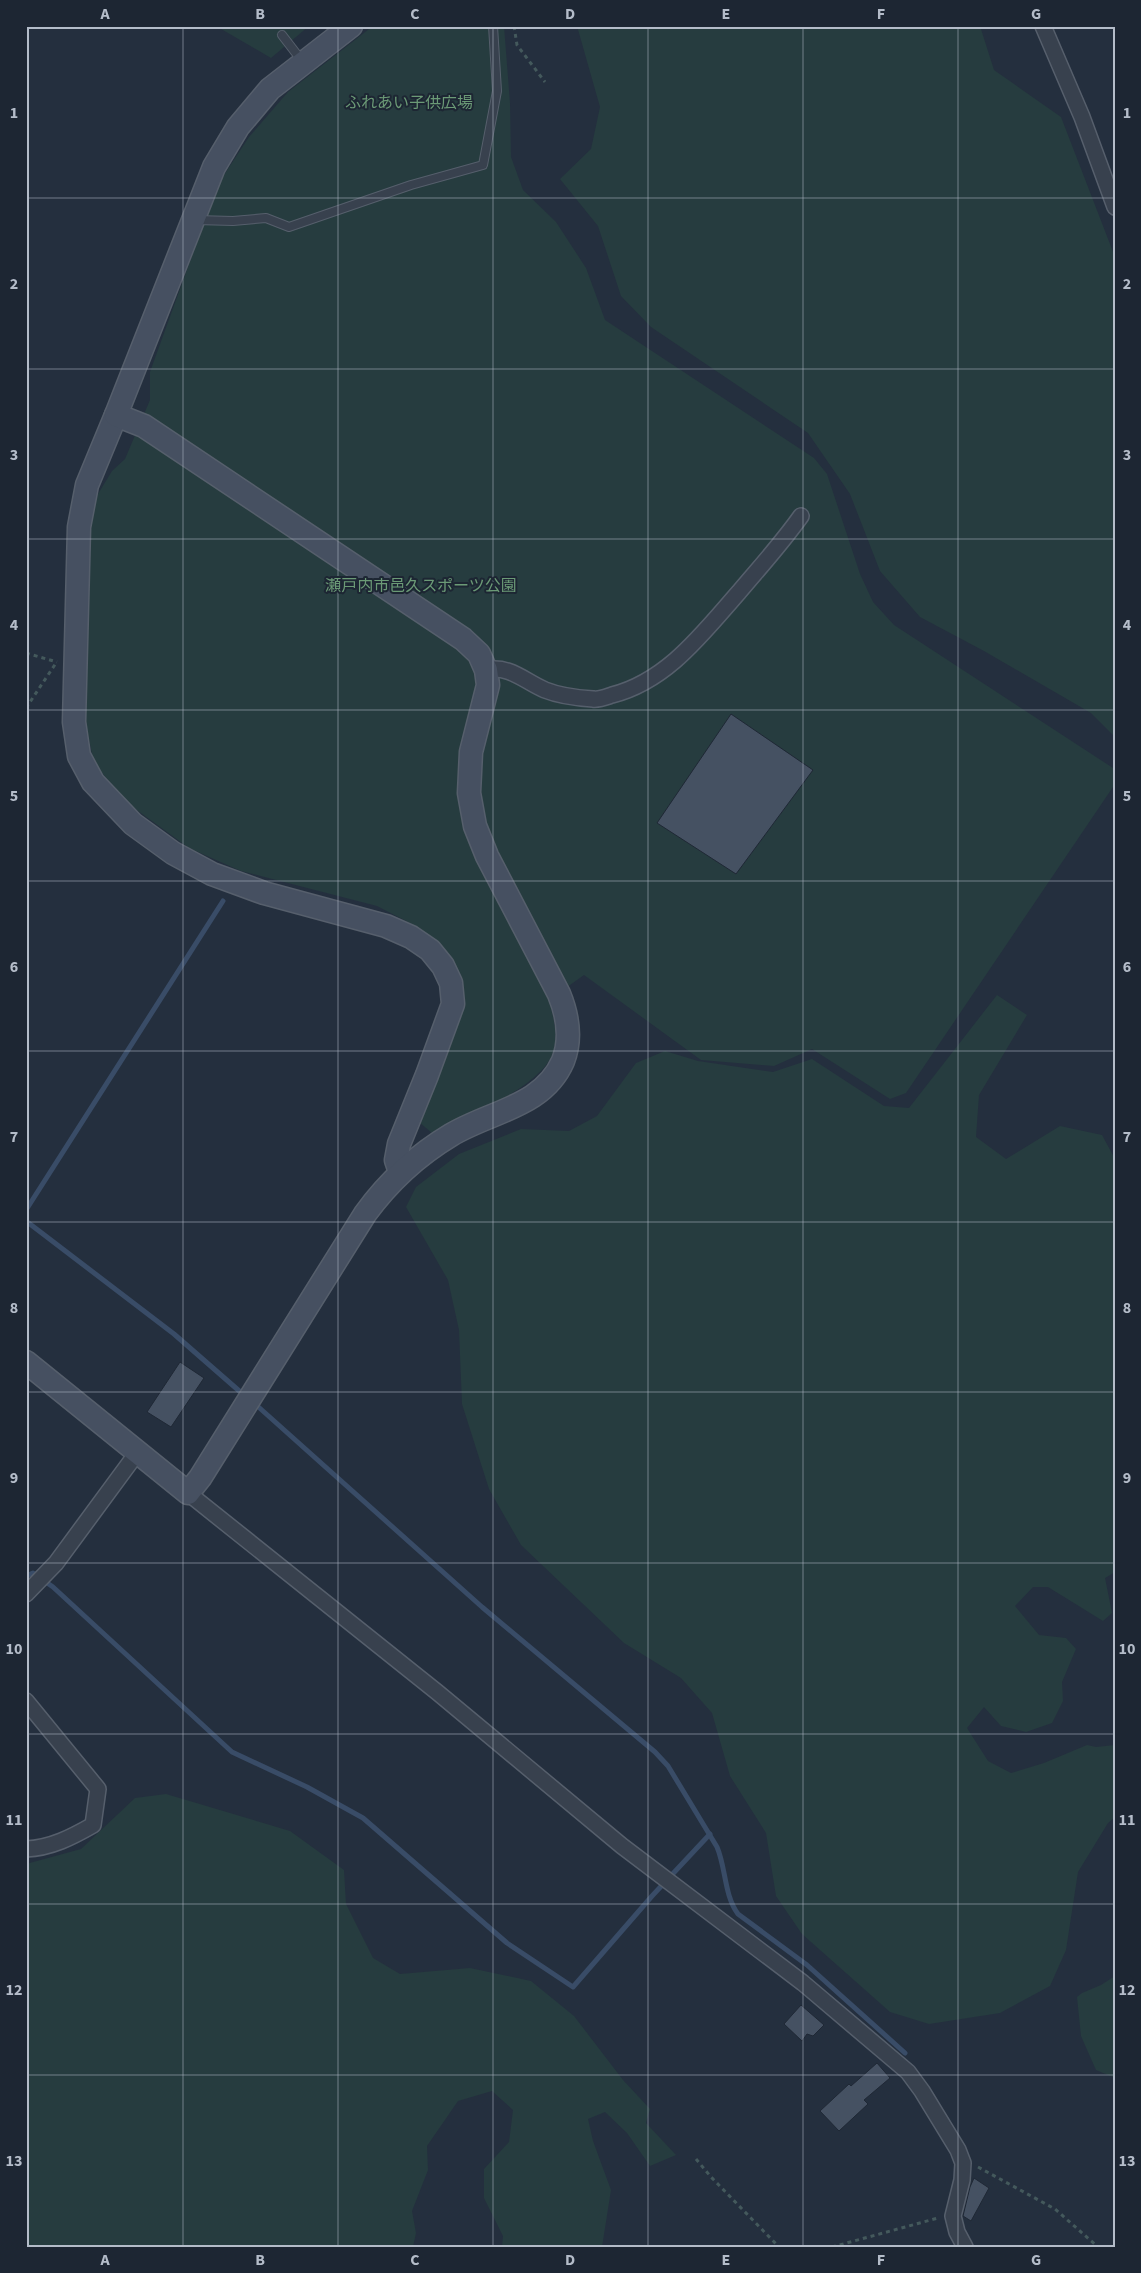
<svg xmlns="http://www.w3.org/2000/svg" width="1141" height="2273" viewBox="0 0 1141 2273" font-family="'Source Sans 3','Noto Sans JP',sans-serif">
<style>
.green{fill:#263c3f}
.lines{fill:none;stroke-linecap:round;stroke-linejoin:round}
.stream{stroke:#394c67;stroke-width:5}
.building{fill:#455162;stroke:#1f2835}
.lane-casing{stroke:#565f6c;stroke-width:10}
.street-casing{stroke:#565f6c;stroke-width:18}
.secondary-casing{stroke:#565f6c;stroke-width:25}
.path{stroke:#44595c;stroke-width:3;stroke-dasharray:4 4;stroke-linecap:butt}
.lane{stroke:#38414e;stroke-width:8}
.street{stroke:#38414e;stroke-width:15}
.secondary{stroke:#465061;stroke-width:22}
.grid{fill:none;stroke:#b4bcc9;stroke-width:1;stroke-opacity:0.55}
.labels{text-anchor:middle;stroke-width:4;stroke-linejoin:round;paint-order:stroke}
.park-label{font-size:16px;fill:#6b9a76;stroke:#1d2633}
.neatline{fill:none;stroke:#b4bcc9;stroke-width:2}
.grid-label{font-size:16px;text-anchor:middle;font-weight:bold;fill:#b4bcc9}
</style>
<rect width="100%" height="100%" fill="#242f3e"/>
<g class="green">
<polygon points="216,26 309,26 271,58"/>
<path d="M373 26H504L510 103 511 157 523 190 556 222 586 268 605 320 814 458 827 474 860 574 873 602 894 625 1113 768 1115 784 906 1093 890 1099 812 1049 774 1066 701 1060 584 975 549 1000C553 1016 558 1033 554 1049 546 1086 465 1117 432 1133L419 1122 456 1024 448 955 412 924 377 906 241 871 189 848 130 805 94 764 84 715 85 538 98 494 112 471 125 459 150 400V372L218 184 249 137 288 92Z"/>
<polygon points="577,26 980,26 994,70 1061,117 1115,257 1115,737 1091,713 984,651 920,617 880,571 850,494 808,433 651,327 621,296 598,226 560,179 591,149 600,107"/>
<polygon points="997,995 1027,1015 979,1095 976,1137 1006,1159 1060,1126 1102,1135 1115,1159 1115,1572 1105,1578 1112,1613 1103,1621 1048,1587 1033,1587 1015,1606 1039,1635 1066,1638 1076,1649 1062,1682 1063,1701 1052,1723 1026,1732 1001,1726 984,1707 967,1728 988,1761 1011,1773 1044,1763 1087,1745 1096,1747 1115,1745 1115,1817 1108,1823 1078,1872 1066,1950 1050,1986 1000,2013 929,2024 890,2012 802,1934 776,1896 766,1833 730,1776 712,1713 681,1678 624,1643 521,1545 489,1489 462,1404 459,1330 448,1280 406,1207 416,1187 459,1154 521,1129 569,1131 597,1116 636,1063 665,1051 698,1061 773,1072 812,1059 884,1106 909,1108"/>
<polygon points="166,1794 290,1831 344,1870 346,1904 373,1958 400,1974 470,1968 531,1981 574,2016 623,2080 650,2109 646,2123 676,2155 650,2166 627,2133 605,2112 588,2119 593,2141 611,2190 602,2247 502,2247 503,2236 484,2198 484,2169 509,2142 513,2110 492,2091 458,2101 427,2146 428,2170 412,2211 416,2233 413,2247 26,2247 26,1864 81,1849 135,1798"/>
<polygon points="1115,1976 1115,2078 1096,2070 1081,2036 1077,1997 1082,1993 1101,1985"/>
</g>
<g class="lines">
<g class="stream">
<polyline points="26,1210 223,901"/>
<polyline points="26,1221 174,1334 245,1396"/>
<path d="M254 1403 482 1607 655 1752 668 1766 717 1847C726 1868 724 1895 738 1914L807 1965 905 2053"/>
<polyline points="26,1576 33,1573 53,1587 232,1752 307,1787 363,1818 507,1943 573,1987 652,1896 710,1834"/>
</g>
</g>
<g class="building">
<polygon points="731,714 813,770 736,874 657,823"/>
<polygon points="180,1362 204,1378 171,1427 147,1412"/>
<polygon points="801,2005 824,2025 813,2036 807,2034 802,2041 784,2024"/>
<polygon points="877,2063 890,2078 864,2100 868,2104 839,2131 820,2111 849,2084 851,2086"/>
<polygon points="974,2178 989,2188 971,2221 963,2216 970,2187"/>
</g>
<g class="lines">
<defs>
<g id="lane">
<polyline points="282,35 302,61"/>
<polyline points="196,220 233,221 266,218 289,227 411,185 483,165 497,91 493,26"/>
</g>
<g id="street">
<polyline points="1043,26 1082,117 1115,207"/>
<path d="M486 670C510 665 524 681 545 690 560 696 577 698 593 699 599 700 606 697 612 695 667 681 702 634 739 592 760 567 782 543 801 516"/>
<polyline points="188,1493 437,1692 622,1846 803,1983 908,2072 922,2091 958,2150 963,2163 962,2180 953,2216 957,2232 965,2247"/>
<polyline points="26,1594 56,1563 137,1453"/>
<path d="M26 1701 98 1789 93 1825C72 1837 51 1848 26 1849"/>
</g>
<g id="secondary">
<polyline points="116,415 87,485 79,527 74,722 79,756 93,782 133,824 173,853 212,874 264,893 386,926 411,937 430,950 443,966 451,983 453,1004 427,1075 399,1144 396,1160 400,1172"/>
<path d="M26 1362 188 1493 200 1478 365 1214C389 1181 416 1156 451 1135 491 1111 543 1107 563 1061 572 1038 568 1016 559 994L487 856 475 826 469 793 471 752 488 685 486 670 479 654 463 639 144 426 116 415 214 167 238 127 270 89 351 26"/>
</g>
</defs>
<use href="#lane" class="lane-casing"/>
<use href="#street" class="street-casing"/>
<use href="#secondary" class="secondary-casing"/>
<g class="path">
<polyline points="514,26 517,45 545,82"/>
<polyline points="26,653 57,662"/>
<polyline points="26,708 56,663"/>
<polyline points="696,2159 711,2177 779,2247"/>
<polyline points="978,2167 1055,2209 1098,2247"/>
<polyline points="832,2247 938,2218"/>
</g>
<use href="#lane" class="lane"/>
<use href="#street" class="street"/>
<use href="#secondary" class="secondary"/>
</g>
<path class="grid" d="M183 26V2247M338 26V2247M493 26V2247M648 26V2247M803 26V2247M958 26V2247M26 198H1115M26 369H1115M26 539H1115M26 710H1115M26 881H1115M26 1051H1115M26 1222H1115M26 1392H1115M26 1563H1115M26 1734H1115M26 1904H1115M26 2075H1115"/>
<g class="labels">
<g class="park-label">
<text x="409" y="108">ふれあい子供広場</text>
<text x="421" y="591">瀬戸内市邑久スポーツ公園</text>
</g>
</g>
<rect width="1141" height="2273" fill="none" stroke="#1d2633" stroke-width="55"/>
<rect x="28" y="28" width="1086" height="2218" class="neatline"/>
<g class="grid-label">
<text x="105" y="19">A</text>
<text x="260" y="19">B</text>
<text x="415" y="19">C</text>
<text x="570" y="19">D</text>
<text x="726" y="19">E</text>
<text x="881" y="19">F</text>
<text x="1036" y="19">G</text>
<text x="14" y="118">1</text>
<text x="1127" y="118">1</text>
<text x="14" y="289">2</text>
<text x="1127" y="289">2</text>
<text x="14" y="460">3</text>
<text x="1127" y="460">3</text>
<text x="14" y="630">4</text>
<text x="1127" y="630">4</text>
<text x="14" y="801">5</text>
<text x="1127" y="801">5</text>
<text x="14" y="972">6</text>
<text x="1127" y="972">6</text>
<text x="14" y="1142">7</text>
<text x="1127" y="1142">7</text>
<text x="14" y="1313">8</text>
<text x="1127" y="1313">8</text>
<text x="14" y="1483">9</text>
<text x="1127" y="1483">9</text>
<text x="14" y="1654">10</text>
<text x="1127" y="1654">10</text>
<text x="14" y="1825">11</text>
<text x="1127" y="1825">11</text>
<text x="14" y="1995">12</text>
<text x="1127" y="1995">12</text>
<text x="14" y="2166">13</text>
<text x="1127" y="2166">13</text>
<text x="105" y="2265">A</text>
<text x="260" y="2265">B</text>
<text x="415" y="2265">C</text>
<text x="570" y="2265">D</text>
<text x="726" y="2265">E</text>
<text x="881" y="2265">F</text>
<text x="1036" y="2265">G</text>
</g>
</svg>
